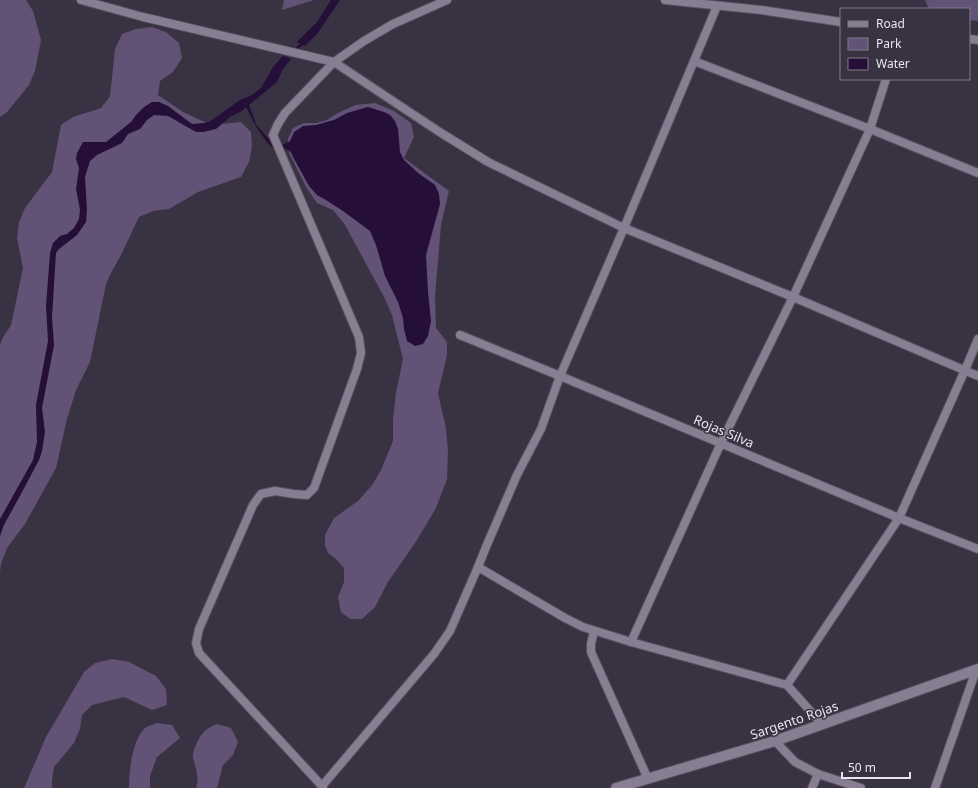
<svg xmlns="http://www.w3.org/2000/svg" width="978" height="788" viewBox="0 0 978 788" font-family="'Noto Sans',sans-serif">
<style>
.green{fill:#625275}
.water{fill:#250e38}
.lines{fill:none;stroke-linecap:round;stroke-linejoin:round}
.stream{stroke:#250e38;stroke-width:2.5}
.minor-casing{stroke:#554e5c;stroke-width:10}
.tertiary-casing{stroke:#554e5c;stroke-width:12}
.minor{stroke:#877e91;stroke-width:8}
.tertiary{stroke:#877e91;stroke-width:10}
.labels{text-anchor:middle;stroke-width:3;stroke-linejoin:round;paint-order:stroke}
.street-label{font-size:13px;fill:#eae5f0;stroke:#393242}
</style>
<rect width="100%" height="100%" fill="#393242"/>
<g class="green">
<polygon points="0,0 26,0 33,11 41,40 35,71 29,85 7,112 0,117"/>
<polygon points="284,0 314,0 282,10"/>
<polygon points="925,0 978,0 978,21 969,20 969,9 933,9 928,7"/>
<polygon points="152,27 166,32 179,43 182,58 173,72 160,81 158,95 183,112 211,125 241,122 251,132 252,147 249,162 241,177 198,192 169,209 153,211 139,217 120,257 112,271 106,284 90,362 76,390 67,419 56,468 25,524 7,548 1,564 0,572 0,346 2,339 11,325 23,268 17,238 19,222 25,208 52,172 61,125 73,117 101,108 110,96 115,49 122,34 136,29"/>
<polygon points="375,103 394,111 411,123 414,137 404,158 449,191 441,225 435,297 436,328 447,342 447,355 438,393 446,428 448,451 447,479 436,508 417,540 388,582 375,607 362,619 350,619 341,612 338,597 344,582 344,568 337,560 328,553 325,545 325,535 334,518 358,501 373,484 381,470 393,441 393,420 396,392 403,359 392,315 383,295 345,225 333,210 317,203 306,187 289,153 288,139 293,128 304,123 316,123 327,120 336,114 355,105"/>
<polygon points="112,659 129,662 156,676 166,689 167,705 152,710 124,697 92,705 82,715 80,729 74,743 54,767 52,780 52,788 24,788 46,737 84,672 95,663"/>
<path d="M157 723 172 725 180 738 157 757 150 776V788H129C129 770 132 744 143 730 146 726 153 725 157 723Z"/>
<path d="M217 724 231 728 238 742 233 755 223 765 217 788H196C200 778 195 767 193 757 192 752 199 736 204 732 207 728 213 726 217 724Z"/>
</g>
<g class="water">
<polygon points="331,0 340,0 317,34 305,46 297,42 317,22"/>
<path d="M283 56 291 59 283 69 277 82 249 105 256 124 273 144 276 149C266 147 251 117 246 107L242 111 230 117 216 129 203 132H196L168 116 154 115 147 120 140 129 128 134 122 143 97 155 90 161 85 177 87 210 86 222 77 235 59 249 56 253 52 317 54 345 42 408 45 432 42 451 39 460 22 492 4 525 0 536V519L33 460 37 442 36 405 48 341 46 306 50 253 53 243 60 236 67 234 74 228 79 219 80 210 76 189 79 168 76 159 77 153 83 142H106L131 122 136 115 144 107 152 102H159L168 106 192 124 204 123 209 122 240 100 252 95 261 88 273 67Z"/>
<path d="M368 107 384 112 390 115 395 121 398 129 400 152 404 160 418 173 435 185 439 194 440 204 426 255 428 292 431 321 428 336 423 344 415 346 407 341 404 329 403 318 398 302 385 276 376 245 370 231 343 211 326 200 317 195 309 186 293 157C291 151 289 150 283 148L282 145 290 141 294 132 303 126 316 125 334 120 347 113Z"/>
</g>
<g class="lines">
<polyline class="stream" points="295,50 303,43"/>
<defs>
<g id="minor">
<polyline points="81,0 143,17 334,62 438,131 488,162 624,228 793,297 978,376"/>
<polyline points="665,0 761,10 841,22"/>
<polyline points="969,39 978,40"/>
<polyline points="694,61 870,129 978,173"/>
<polyline points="460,335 560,376 899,518 978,549"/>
<polyline points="478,567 565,618 583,627 631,642 787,685 822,724"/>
<polyline points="594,631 591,644 591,652 648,779"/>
<polyline points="631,642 721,443 793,297 870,129 886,79"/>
<polyline points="787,685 899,518 965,370 978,339"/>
<polyline points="775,741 795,762 818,774 861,788"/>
<polyline points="322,786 434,654 450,631 478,567 486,547 517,475 541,429 560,376 624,228 717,6"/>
<polyline points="323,788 322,786 199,653 196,643 199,629 253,505 261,494 275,491 294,494 307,495 314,488 357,369 361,353 359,337 273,135 278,124 285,113 334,62 364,41 393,24 447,0"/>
<polyline points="812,788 818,774"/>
<polyline points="935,788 976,670"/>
</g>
<polyline id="tertiary" points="616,788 775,741 978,669"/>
</defs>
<use href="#minor" class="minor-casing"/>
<use href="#tertiary" class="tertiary-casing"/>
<use href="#minor" class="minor"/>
<use href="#tertiary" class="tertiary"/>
</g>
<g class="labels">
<g class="street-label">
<text transform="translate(724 431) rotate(23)" y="5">Rojas Silva</text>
<text transform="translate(794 720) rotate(-19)" y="5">Sargento Rojas</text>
</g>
</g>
<rect x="840" y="8" width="130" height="72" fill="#393242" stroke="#807a88"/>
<rect x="848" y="21" width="20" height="6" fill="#877e91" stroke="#807a88"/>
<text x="876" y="28" font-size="12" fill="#eae5f0">Road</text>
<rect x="848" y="38" width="20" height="12" fill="#625275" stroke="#807a88"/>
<text x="876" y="48" font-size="12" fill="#eae5f0">Park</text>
<rect x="848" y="58" width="20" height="12" fill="#250e38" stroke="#807a88"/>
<text x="876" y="68" font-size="12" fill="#eae5f0">Water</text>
<path d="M842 772v6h68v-6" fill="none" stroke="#eae5f0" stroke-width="2"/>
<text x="848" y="772" font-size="12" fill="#eae5f0" stroke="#393242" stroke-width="3" paint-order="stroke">50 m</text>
</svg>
